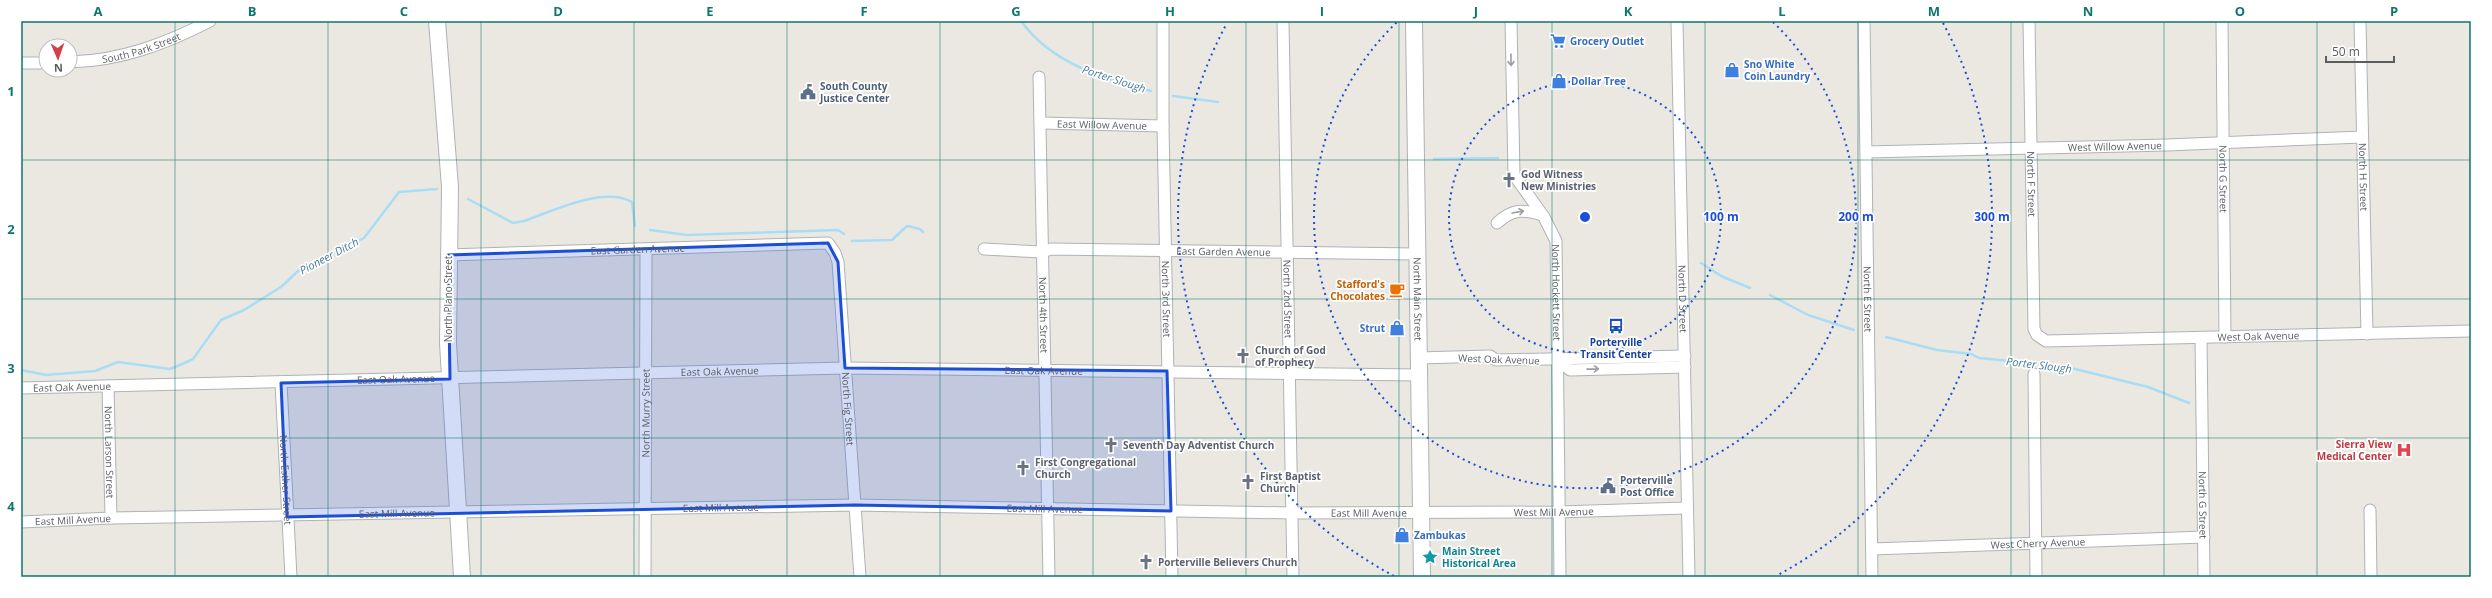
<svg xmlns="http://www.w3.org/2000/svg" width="2492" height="598" viewBox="0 0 2492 598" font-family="'Open Sans',sans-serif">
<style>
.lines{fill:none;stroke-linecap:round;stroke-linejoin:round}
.stream{stroke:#a9ddf5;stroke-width:2.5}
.street-casing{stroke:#afb3b6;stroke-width:13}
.secondary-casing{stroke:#afb2b6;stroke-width:18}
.street{stroke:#fff;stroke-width:11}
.secondary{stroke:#fff;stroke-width:16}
.oneway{stroke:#9c9ea0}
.marked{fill:#1d4ed8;fill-opacity:0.2;stroke:#1d4ed8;stroke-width:3;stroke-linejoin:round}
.grid{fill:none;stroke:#0f766e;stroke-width:1;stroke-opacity:0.55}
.ring{fill:none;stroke:#1d4ed8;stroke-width:2;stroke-dasharray:2 4}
.labels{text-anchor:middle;stroke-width:3.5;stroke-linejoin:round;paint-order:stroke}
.shop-label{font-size:10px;font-weight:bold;fill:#366cbe;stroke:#fff;text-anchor:start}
.street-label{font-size:10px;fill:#5a5e61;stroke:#fff}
.service-label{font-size:10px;font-weight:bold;fill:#4e5e75;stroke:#fff;text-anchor:start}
.worship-label{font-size:10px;font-weight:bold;fill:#5b616d;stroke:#fff;text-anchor:start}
.food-label{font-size:10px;font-weight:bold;fill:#c56008;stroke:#fff;text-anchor:end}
.transit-label{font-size:10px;font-weight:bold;fill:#164399;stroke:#fff}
.health-label{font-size:10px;font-weight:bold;fill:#be3a42;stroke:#fff;text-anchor:end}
.culture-label{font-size:10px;font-weight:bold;fill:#0d838f;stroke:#fff;text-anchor:start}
.water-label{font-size:11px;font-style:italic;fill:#467a9c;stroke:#fff}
.centre{fill:#1d4ed8;stroke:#fff;stroke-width:2}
.ring-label{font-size:12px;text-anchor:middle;font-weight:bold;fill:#1d4ed8;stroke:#fff;stroke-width:3.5;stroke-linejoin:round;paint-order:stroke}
.neatline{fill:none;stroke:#0f766e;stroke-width:1.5}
.grid-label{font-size:13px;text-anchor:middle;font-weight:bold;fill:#0f766e}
</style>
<rect width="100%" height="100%" fill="#ebe8e2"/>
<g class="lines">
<g class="stream">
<path d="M1021 21C1052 64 1103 78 1151 91"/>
<polyline points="1173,96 1218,102"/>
<polyline points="1434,159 1498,158"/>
<path d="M468 199 513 223 524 221C553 211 603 186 632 202L635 226"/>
<polyline points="650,230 687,235 838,230 844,234"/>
<polyline points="852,241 892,240 907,226 920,229 923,232"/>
<polyline points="1701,263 1721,276 1750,288"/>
<polyline points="1770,295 1808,315 1854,330"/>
<polyline points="1886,337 1937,350 1971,354 1979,358 2063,366 2148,387 2189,403"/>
<polyline points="21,370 46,375 95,371 118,362 170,369 182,364 193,359 221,320 244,310 281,287 298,271 364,238 399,192 437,189"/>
</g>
<defs>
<g id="street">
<path id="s1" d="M1163 21V126L1172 577"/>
<path id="s2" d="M1283 21 1293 577"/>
<path id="s3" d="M1511 21 1514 175 1544 217 1556 241 1560 577"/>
<path id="s4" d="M1677 21 1689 577"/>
<path id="s5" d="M1864 21 1872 577"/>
<path id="s6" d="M2029 21 2034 329 2037 335 2046 341 2471 331"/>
<path id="s7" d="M2222 21 2225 337"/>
<path id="s8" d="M2360 21 2367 334"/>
<path id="s9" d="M70 62C120 61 165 44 210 21"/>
<polyline points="21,63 46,63"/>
<path id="s10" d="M1039 77 1049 577"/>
<path id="s11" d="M1041 123 1163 126"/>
<path id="s12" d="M1867 152 2167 145 2362 137"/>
<path d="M1497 223C1512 209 1523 209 1542 215"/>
<path id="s13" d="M984 249 1042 252 1051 249 1416 254"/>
<path id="s14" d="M448 255 828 243 835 253 838 262 860 577"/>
<path id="s15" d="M2201 338 2204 577"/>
<polyline points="1418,358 1490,356 1496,360 1685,356"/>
<polyline points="1557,360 1570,370 1685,367"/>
<polyline points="2034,374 2036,577"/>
<path id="s16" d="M281 383 291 577"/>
<path id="s17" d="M108 386 111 518"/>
<path id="s18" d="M21 388 845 368 1418 375"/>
<polyline points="2370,510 2371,577"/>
<path id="s19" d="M21 522 111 518 855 505 1292 513 1558 512 1686 508"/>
<path id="s20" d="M1872 549 2204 537"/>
<path id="s21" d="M645 577 646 249"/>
</g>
<g id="secondary">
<polyline points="437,21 450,187 448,343 462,577"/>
<path id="s22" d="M1414 21 1422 577"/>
</g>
</defs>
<use href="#street" class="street-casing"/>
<use href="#secondary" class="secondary-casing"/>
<use href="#street" class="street"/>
<use href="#secondary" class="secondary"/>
</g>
<defs><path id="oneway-shaft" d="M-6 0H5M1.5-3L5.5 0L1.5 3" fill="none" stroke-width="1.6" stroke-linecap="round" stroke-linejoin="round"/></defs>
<g class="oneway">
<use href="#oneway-shaft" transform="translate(1511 60) rotate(89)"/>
<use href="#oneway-shaft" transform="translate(1518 212) rotate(-10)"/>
<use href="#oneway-shaft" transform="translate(1593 369) rotate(-1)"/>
</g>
<path class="marked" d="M828 243 838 262 845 368 1167 371 1171 511 855 505 287 517 281 383 450 379 448 255Z"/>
<path class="grid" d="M175 21V577M328 21V577M481 21V577M634 21V577M787 21V577M940 21V577M1093 21V577M1246 21V577M1399 21V577M1552 21V577M1705 21V577M1858 21V577M2011 21V577M2164 21V577M2317 21V577M21 160H2471M21 299H2471M21 438H2471"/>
<g class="ring">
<circle cx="1585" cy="217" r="136"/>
<path d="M1773 22A271 271 0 1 1 1397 22"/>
<path d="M1394 576A407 407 0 0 1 1227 23M1943 23A407 407 0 0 1 1776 576"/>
</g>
<defs>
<symbol id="supermarket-bare" viewBox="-9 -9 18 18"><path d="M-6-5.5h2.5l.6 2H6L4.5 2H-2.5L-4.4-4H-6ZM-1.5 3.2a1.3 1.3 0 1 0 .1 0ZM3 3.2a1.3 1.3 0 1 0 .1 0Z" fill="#3f7fe0" stroke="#fff" stroke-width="2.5" paint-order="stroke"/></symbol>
<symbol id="shop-bare" viewBox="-9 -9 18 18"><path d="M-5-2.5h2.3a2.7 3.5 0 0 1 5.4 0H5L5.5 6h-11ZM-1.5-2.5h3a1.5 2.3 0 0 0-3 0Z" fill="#3f7fe0" stroke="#fff" stroke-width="2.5" paint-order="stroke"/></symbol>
<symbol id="civic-bare" viewBox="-9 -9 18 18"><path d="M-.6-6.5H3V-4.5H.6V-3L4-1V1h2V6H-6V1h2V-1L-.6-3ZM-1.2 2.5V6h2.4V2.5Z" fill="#5c6f8a" stroke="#fff" stroke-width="2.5" paint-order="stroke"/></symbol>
<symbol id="church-bare" viewBox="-9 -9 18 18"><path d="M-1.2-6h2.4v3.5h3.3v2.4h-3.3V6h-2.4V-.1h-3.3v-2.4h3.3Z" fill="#6b7280" stroke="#fff" stroke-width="2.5" paint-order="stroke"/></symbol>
<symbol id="cafe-bare" viewBox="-9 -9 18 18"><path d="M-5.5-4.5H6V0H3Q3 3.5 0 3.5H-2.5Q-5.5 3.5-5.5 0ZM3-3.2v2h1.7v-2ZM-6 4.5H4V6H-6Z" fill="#e8710a" stroke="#fff" stroke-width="2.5" paint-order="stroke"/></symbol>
<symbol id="bus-bare" viewBox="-9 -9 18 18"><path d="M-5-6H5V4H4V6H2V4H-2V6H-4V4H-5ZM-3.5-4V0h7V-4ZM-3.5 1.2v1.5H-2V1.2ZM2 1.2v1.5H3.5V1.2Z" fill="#1a4fb4" stroke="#fff" stroke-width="2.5" paint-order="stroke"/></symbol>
<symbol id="hospital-bare" viewBox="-9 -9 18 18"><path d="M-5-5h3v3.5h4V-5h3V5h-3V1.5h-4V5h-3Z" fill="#e0444e" stroke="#fff" stroke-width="2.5" paint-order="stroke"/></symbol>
<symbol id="sight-bare" viewBox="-9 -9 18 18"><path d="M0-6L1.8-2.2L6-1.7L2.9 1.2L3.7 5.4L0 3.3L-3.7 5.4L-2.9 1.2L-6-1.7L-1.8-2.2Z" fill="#0f9aa8" stroke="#fff" stroke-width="2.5" paint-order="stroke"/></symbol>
</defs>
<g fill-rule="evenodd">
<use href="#supermarket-bare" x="1547" y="30" width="22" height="22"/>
<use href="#shop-bare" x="1721" y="59" width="22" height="22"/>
<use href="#shop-bare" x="1548" y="70" width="22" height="22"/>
<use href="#civic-bare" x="797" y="81" width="22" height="22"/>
<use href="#church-bare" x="1498" y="169" width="22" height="22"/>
<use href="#cafe-bare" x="1386" y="279" width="22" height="22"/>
<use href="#bus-bare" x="1605" y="315" width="22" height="22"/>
<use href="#shop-bare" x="1386" y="317" width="22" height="22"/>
<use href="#church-bare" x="1232" y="345" width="22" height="22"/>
<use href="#church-bare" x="1100" y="434" width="22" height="22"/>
<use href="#hospital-bare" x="2393" y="439" width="22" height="22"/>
<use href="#church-bare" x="1012" y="457" width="22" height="22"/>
<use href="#church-bare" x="1237" y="471" width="22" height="22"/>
<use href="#civic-bare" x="1597" y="475" width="22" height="22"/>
<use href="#shop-bare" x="1391" y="524" width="22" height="22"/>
<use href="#sight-bare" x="1419" y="546" width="22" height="22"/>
<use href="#church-bare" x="1135" y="551" width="22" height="22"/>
</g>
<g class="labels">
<g class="shop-label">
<text x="1570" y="45">Grocery Outlet</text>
<text x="1744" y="68">Sno White<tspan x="1744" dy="12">Coin Laundry</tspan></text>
<text x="1571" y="85">Dollar Tree</text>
<text x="1385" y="332" text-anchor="end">Strut</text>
<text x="1414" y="539">Zambukas</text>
</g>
<g class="street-label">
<text dy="4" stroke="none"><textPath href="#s9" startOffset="73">South Park Street</textPath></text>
<text dy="4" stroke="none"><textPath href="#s11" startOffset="61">East Willow Avenue</textPath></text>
<text dy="4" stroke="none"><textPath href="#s12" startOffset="248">West Willow Avenue</textPath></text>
<text dy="4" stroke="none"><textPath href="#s8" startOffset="156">North H Street</textPath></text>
<text dy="4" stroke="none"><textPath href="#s7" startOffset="158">North G Street</textPath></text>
<text dy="4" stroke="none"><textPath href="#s6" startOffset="163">North F Street</textPath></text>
<text dy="4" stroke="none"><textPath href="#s14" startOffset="190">East Garden Avenue</textPath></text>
<text dy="4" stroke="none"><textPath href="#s13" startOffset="240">East Garden Avenue</textPath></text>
<text dy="4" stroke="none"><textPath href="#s3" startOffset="284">North Hockett Street</textPath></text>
<text transform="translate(448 299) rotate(-90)" y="4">North Plano Street</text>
<text dy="4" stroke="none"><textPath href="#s1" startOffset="278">North 3rd Street</textPath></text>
<text dy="4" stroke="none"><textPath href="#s2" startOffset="278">North 2nd Street</textPath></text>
<text dy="4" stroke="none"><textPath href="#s22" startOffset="278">North Main Street</textPath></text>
<text dy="4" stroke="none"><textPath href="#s4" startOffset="278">North D Street</textPath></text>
<text dy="4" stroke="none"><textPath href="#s5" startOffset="278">North E Street</textPath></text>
<text dy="4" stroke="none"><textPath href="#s10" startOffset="238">North 4th Street</textPath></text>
<text dy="4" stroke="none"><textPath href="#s6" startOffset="538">West Oak Avenue</textPath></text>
<text transform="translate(1499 359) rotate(2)" y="4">West Oak Avenue</text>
<text dy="4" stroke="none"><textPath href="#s18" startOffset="1023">East Oak Avenue</textPath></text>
<text dy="4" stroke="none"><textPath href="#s18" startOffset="699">East Oak Avenue</textPath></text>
<text dy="4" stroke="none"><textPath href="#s18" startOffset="375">East Oak Avenue</textPath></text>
<text dy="4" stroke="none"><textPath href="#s18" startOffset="51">East Oak Avenue</textPath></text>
<text dy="4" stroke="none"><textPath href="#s14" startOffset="549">North Fig Street</textPath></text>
<text dy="4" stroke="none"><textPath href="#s21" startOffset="164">North Murry Street</textPath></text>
<text dy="4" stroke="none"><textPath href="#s17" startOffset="66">North Larson Street</textPath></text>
<text dy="4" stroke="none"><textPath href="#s16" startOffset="97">North Esther Street</textPath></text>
<text dy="4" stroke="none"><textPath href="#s15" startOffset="167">North G Street</textPath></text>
<text dy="4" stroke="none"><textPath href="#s19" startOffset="700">East Mill Avenue</textPath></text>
<text dy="4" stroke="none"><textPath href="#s19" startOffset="1024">East Mill Avenue</textPath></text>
<text dy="4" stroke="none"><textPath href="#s19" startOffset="1533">West Mill Avenue</textPath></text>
<text dy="4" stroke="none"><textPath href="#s19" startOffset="376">East Mill Avenue</textPath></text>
<text dy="4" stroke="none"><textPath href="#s19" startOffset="1348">East Mill Avenue</textPath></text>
<text dy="4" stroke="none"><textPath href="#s19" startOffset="52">East Mill Avenue</textPath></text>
<text dy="4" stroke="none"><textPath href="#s20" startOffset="166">West Cherry Avenue</textPath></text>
</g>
<g class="service-label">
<text x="820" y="90">South County<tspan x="820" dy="12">Justice Center</tspan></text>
<text x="1620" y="484">Porterville<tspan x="1620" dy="12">Post Office</tspan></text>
</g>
<g class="worship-label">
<text x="1521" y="178">God Witness<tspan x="1521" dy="12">New Ministries</tspan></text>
<text x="1255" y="354">Church of God<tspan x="1255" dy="12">of Prophecy</tspan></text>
<text x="1123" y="449">Seventh Day Adventist Church</text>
<text x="1035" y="466">First Congregational<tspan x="1035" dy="12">Church</tspan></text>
<text x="1260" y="480">First Baptist<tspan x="1260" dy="12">Church</tspan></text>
<text x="1158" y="566">Porterville Believers Church</text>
</g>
<g class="food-label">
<text x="1385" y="288">Stafford's<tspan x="1385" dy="12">Chocolates</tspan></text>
</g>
<g class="transit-label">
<text x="1616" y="346">Porterville<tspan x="1616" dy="12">Transit Center</tspan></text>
</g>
<g class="health-label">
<text x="2392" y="448">Sierra View<tspan x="2392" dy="12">Medical Center</tspan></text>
</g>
<g class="culture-label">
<text x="1442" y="555">Main Street<tspan x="1442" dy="12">Historical Area</tspan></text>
</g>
<g class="water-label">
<text transform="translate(1114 79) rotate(18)" y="4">Porter Slough</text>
<text transform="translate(329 256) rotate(-28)" y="4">Pioneer Ditch</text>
<text transform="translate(2039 365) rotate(7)" y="4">Porter Slough</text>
</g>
</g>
<circle cx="1585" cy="217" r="6" class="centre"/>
<g class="ring-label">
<text x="1721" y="221">100 m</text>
<text x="1856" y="221">200 m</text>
<text x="1992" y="221">300 m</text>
</g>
<rect width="2492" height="598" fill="none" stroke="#ffffff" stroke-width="44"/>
<g transform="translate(58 58) rotate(178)"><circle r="19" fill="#ffffff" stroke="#bdbfc0"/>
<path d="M0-3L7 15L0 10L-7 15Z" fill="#d43f47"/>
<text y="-6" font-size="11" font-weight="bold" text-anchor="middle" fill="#5a5e61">N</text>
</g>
<path d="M2326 56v6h68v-6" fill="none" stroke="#5a5e61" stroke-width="2"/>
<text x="2332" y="56" font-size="12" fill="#5a5e61" stroke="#ffffff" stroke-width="3" paint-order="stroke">50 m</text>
<rect x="22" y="22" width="2448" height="554" class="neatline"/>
<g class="grid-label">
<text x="98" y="16">A</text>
<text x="252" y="16">B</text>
<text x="404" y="16">C</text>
<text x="558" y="16">D</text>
<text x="710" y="16">E</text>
<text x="864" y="16">F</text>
<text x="1016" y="16">G</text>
<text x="1170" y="16">H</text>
<text x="1322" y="16">I</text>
<text x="1476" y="16">J</text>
<text x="1628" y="16">K</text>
<text x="1782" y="16">L</text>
<text x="1934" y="16">M</text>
<text x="2088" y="16">N</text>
<text x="2240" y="16">O</text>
<text x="2394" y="16">P</text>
<text x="11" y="96">1</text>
<text x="11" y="234">2</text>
<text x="11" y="373">3</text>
<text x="11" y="511">4</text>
</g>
</svg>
